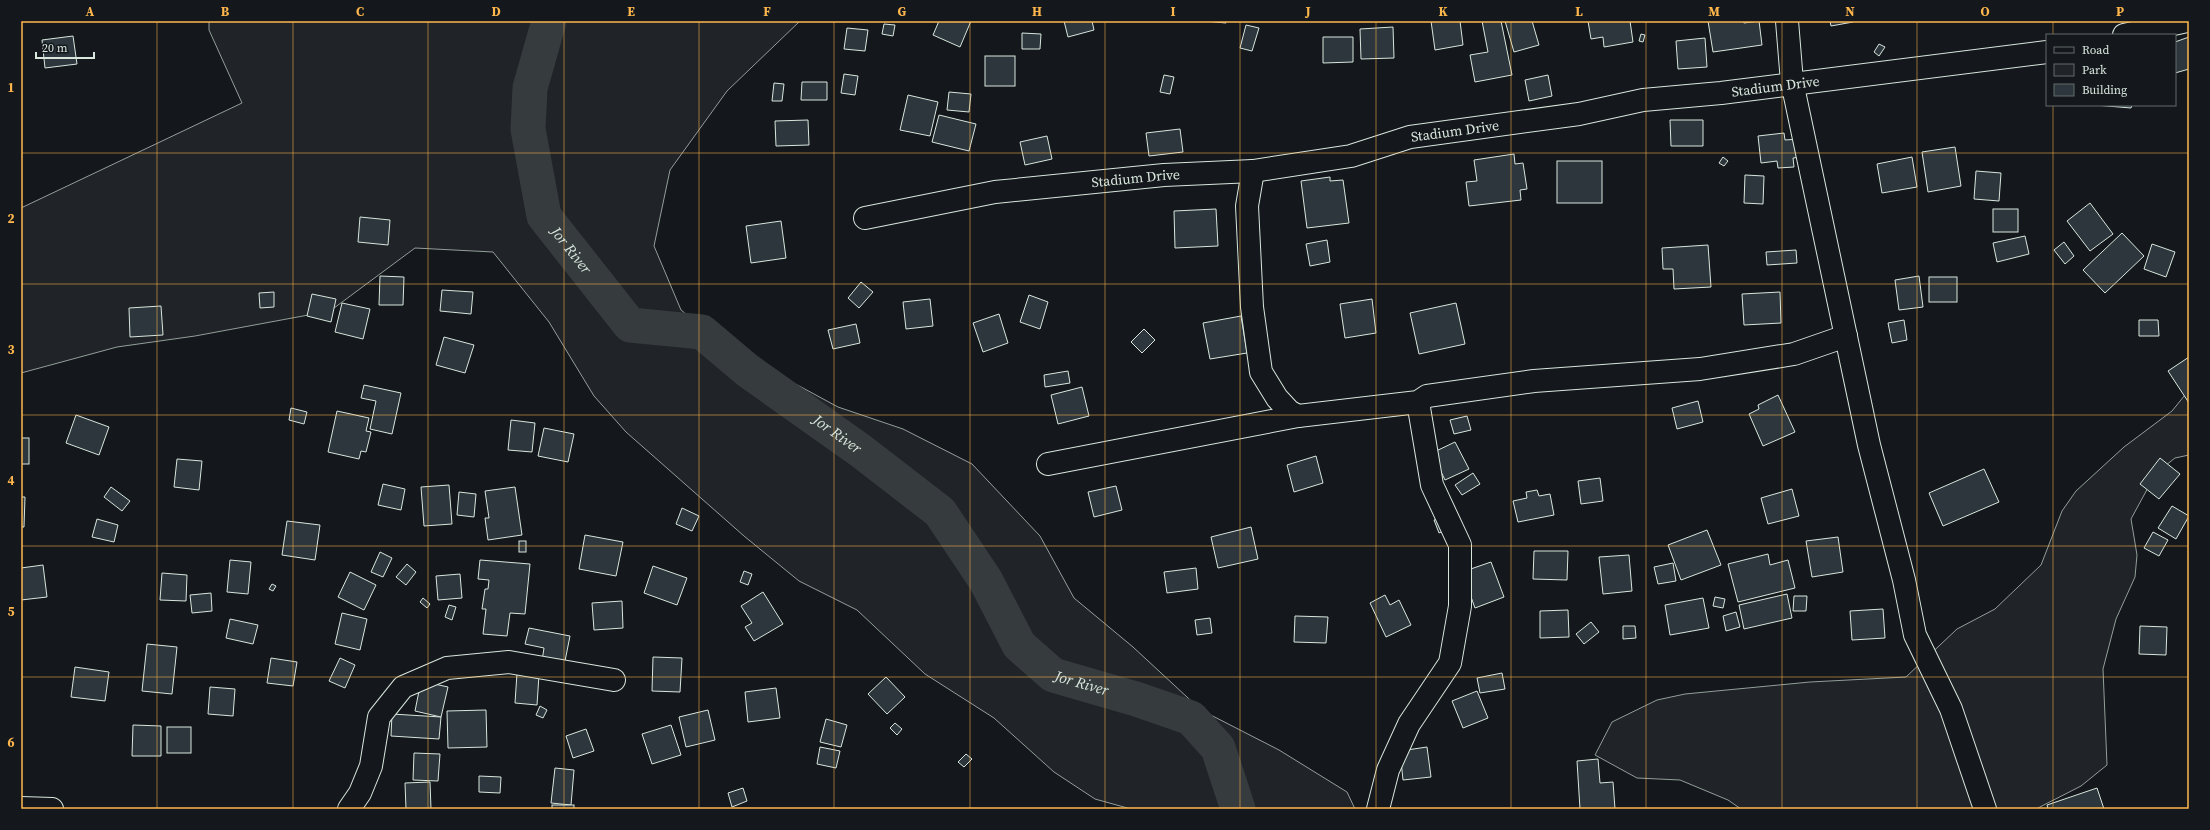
<svg xmlns="http://www.w3.org/2000/svg" width="2210" height="830" viewBox="0 0 2210 830" font-family="'Source Serif 4',serif">
<style>
.green{fill:#202428;stroke:#939e99}
.lines{fill:none;stroke-linecap:round;stroke-linejoin:round}
.river{stroke:#363b3e;stroke-width:35}
.building{fill:#2c363c;stroke:#d8e6dc}
.minor-casing{stroke:#d8e6dc;stroke-width:24}
.minor{stroke:#14181c;stroke-width:22}
.grid{fill:none;stroke:#ffb74d;stroke-width:1;stroke-opacity:0.55}
.labels{text-anchor:middle;stroke-width:3;stroke-linejoin:round;paint-order:stroke}
.street-label{font-size:14px;fill:#d8e6dc;stroke:#14181c}
.water-label{font-size:15px;font-style:italic;fill:#d8e6dc;stroke:#14181c}
.neatline{fill:none;stroke:#ffb74d;stroke-width:1.5}
.grid-label{font-size:13px;text-anchor:middle;font-weight:bold;fill:#ffb74d}
</style>
<rect width="100%" height="100%" fill="#14181c"/>
<g class="green">
<polygon points="209,21 800,21 727,91 670,170 654,246 681,310 729,348 838,407 903,429 972,464 1040,536 1074,598 1133,647 1201,710 1279,750 1347,792 1355,809 1131,809 1095,799 1054,772 994,718 925,674 857,610 799,581 744,536 626,432 594,396 549,322 493,252 415,248 330,311 195,336 117,347 21,373 21,208 242,103 209,30"/>
<polygon points="2189,390 2189,455 2175,458 2156,473 2131,519 2137,555 2135,577 2116,619 2103,669 2107,765 2081,786 2036,809 1741,809 1728,800 1680,780 1637,778 1595,755 1612,722 1657,700 1685,694 1810,682 1906,677 1957,629 1995,609 2041,565 2062,511 2076,491 2124,447 2172,411"/>
</g>
<g class="lines">
<path class="river" id="s1" d="M549 21 530 88 528 129 544 216 630 325 702 332 747 370 861 451 940 512 986 581 1019 645 1053 675 1136 699 1191 718 1218 748 1238 809"/>
</g>
<g class="building">
<polygon points="939,21 971,21 960,47 933,35"/>
<polygon points="1064,21 1092,21 1094,30 1068,37"/>
<polygon points="1205,21 1226,21 1226,23"/>
<polygon points="1431,21 1460,21 1463,45 1435,50"/>
<polygon points="1482,21 1501,21 1512,75 1475,82 1470,55 1488,52"/>
<polygon points="1505,21 1532,21 1539,45 1514,52"/>
<polygon points="1588,21 1630,21 1633,42 1604,47 1603,37 1591,39"/>
<polygon points="1708,21 1743,21 1744,23 1759,21 1762,45 1713,52"/>
<polygon points="1830,21 1853,21 1853,22 1831,26"/>
<polygon points="884,24 895,25 893,36 882,34"/>
<polygon points="1246,25 1259,28 1252,51 1240,48"/>
<polygon points="1393,27 1394,58 1361,59 1360,29"/>
<polygon points="847,28 868,30 865,51 844,49"/>
<polygon points="1022,33 1041,34 1040,49 1022,49"/>
<polygon points="1641,34 1645,35 1643,42 1639,41"/>
<polygon points="73,36 77,64 45,68 42,40"/>
<polygon points="1323,37 1353,37 1353,62 1323,63"/>
<polygon points="2189,37 2189,69 2175,73 2175,42"/>
<polygon points="1705,38 1707,67 1678,69 1676,41"/>
<polygon points="1879,44 1885,47 1879,56 1874,52"/>
<rect x="985" y="56" width="30" height="30"/>
<polygon points="844,74 858,76 855,95 841,93"/>
<polygon points="1164,75 1174,77 1170,94 1160,92"/>
<polygon points="1548,75 1552,96 1529,101 1525,80"/>
<polygon points="802,82 827,82 827,100 801,100"/>
<polygon points="774,83 784,84 782,101 772,101"/>
<polygon points="949,92 971,94 969,112 947,110"/>
<polygon points="908,95 938,102 930,136 900,130"/>
<polygon points="2095,105 2132,105 2131,108"/>
<polygon points="939,115 976,124 969,151 932,142"/>
<polygon points="808,120 809,145 776,146 775,121"/>
<polygon points="1670,120 1703,120 1703,146 1671,146"/>
<polygon points="1180,129 1183,152 1149,156 1146,133"/>
<polygon points="1784,133 1785,140 1799,139 1801,157 1793,158 1794,167 1778,168 1777,161 1761,163 1758,136"/>
<polygon points="1047,136 1052,159 1025,165 1020,142"/>
<polygon points="1955,147 1961,186 1928,192 1922,152"/>
<polygon points="1514,154 1515,164 1523,163 1527,189 1520,190 1521,200 1469,206 1466,182 1477,181 1474,160"/>
<polygon points="1723,157 1728,161 1724,166 1719,163"/>
<polygon points="1912,157 1917,187 1882,193 1877,164"/>
<rect x="1557" y="161" width="45" height="42"/>
<polygon points="1976,171 2001,173 1999,201 1974,199"/>
<polygon points="1745,175 1764,176 1763,204 1744,203"/>
<polygon points="1330,177 1330,181 1343,180 1349,223 1307,228 1301,181"/>
<polygon points="2090,203 2113,234 2090,251 2067,221"/>
<polygon points="1216,209 1218,246 1175,248 1174,211"/>
<rect x="1993" y="209" width="25" height="23"/>
<polygon points="360,217 390,220 388,245 358,242"/>
<polygon points="781,221 786,258 751,263 746,226"/>
<polygon points="2122,233 2144,256 2105,293 2083,270"/>
<polygon points="2025,236 2029,254 1997,262 1993,243"/>
<polygon points="1327,240 1330,262 1310,266 1306,244"/>
<polygon points="2064,242 2074,256 2065,264 2054,250"/>
<polygon points="2152,244 2175,252 2166,277 2144,269"/>
<polygon points="1708,245 1711,287 1674,289 1673,269 1663,269 1662,248"/>
<polygon points="1796,250 1797,263 1767,265 1766,252"/>
<polygon points="380,276 404,277 403,305 379,305"/>
<polygon points="1919,276 1923,307 1899,310 1895,280"/>
<rect x="1929" y="277" width="28" height="25"/>
<polygon points="861,282 873,292 859,308 848,298"/>
<polygon points="442,290 473,292 471,314 440,311"/>
<polygon points="274,292 274,307 260,308 259,293"/>
<polygon points="1780,292 1781,323 1744,325 1742,294"/>
<polygon points="312,294 336,299 331,322 307,316"/>
<polygon points="1029,295 1048,302 1040,329 1020,322"/>
<polygon points="930,299 933,326 906,329 903,302"/>
<polygon points="1372,299 1376,333 1345,338 1340,304"/>
<polygon points="342,303 370,309 363,339 335,332"/>
<polygon points="1456,303 1465,344 1419,354 1410,313"/>
<polygon points="161,306 163,335 130,337 129,308"/>
<polygon points="999,314 1008,343 983,352 973,323"/>
<polygon points="1241,316 1247,353 1210,359 1203,323"/>
<polygon points="1904,320 1907,340 1892,343 1888,323"/>
<polygon points="2139,320 2158,320 2159,336 2139,336"/>
<polygon points="856,324 860,343 833,349 828,330"/>
<polygon points="1144,329 1155,340 1142,353 1131,342"/>
<polygon points="444,337 474,345 465,373 436,365"/>
<polygon points="2189,357 2189,403 2168,371"/>
<polygon points="1068,371 1070,383 1045,387 1044,375"/>
<polygon points="364,385 401,393 392,434 370,429 376,401 361,398"/>
<polygon points="1082,387 1089,416 1058,424 1051,395"/>
<polygon points="1778,395 1795,432 1763,446 1749,414 1759,409 1758,405"/>
<polygon points="1698,401 1703,422 1677,429 1672,408"/>
<polygon points="291,408 307,412 304,424 289,420"/>
<polygon points="337,411 369,418 366,431 371,432 366,452 361,451 359,459 328,452"/>
<polygon points="76,415 109,427 99,455 66,443"/>
<polygon points="1467,416 1471,430 1454,434 1450,420"/>
<polygon points="511,420 535,423 532,452 508,450"/>
<polygon points="544,428 574,434 568,462 538,456"/>
<rect x="21" y="438" width="8" height="26"/>
<polygon points="1455,442 1469,469 1445,480 1432,453"/>
<polygon points="1316,456 1323,483 1294,492 1287,465"/>
<polygon points="2160,458 2180,474 2159,499 2140,484"/>
<polygon points="177,459 202,461 199,490 174,487"/>
<polygon points="1984,469 1999,502 1943,526 1929,493"/>
<polygon points="1473,473 1480,484 1462,495 1455,485"/>
<polygon points="1600,478 1603,501 1581,504 1578,481"/>
<polygon points="383,484 405,489 401,510 378,505"/>
<polygon points="449,485 452,524 424,526 421,487"/>
<polygon points="1116,486 1122,510 1094,517 1088,492"/>
<polygon points="111,487 130,501 122,511 104,497"/>
<polygon points="515,487 522,535 488,540 485,518 489,518 485,491"/>
<polygon points="1792,489 1799,516 1768,524 1761,498"/>
<polygon points="1537,490 1539,496 1550,494 1554,515 1518,522 1513,501 1527,498 1526,492"/>
<polygon points="459,492 476,494 474,517 457,515"/>
<polygon points="21,497 25,497 24,527 21,527"/>
<polygon points="2172,506 2189,516 2176,539 2158,528"/>
<polygon points="682,508 699,516 692,531 676,524"/>
<polygon points="1443,517 1448,529 1439,533 1434,520"/>
<polygon points="97,519 118,525 114,542 92,537"/>
<polygon points="287,521 320,525 315,560 282,555"/>
<polygon points="1251,527 1258,559 1218,568 1211,537"/>
<polygon points="1707,530 1721,565 1681,580 1668,545"/>
<polygon points="2153,532 2168,540 2159,556 2144,548"/>
<polygon points="585,535 623,542 616,576 579,569"/>
<polygon points="1838,537 1843,572 1812,577 1806,541"/>
<rect x="519" y="541" width="7" height="11"/>
<polygon points="1534,551 1568,551 1567,580 1533,579"/>
<polygon points="380,552 392,558 383,577 371,572"/>
<polygon points="1768,554 1770,565 1788,560 1795,588 1738,602 1728,564"/>
<polygon points="1629,555 1632,591 1603,594 1599,557"/>
<polygon points="230,560 251,562 248,594 227,592"/>
<polygon points="480,560 530,564 525,614 510,613 507,636 483,634 486,609 482,609 485,589 488,589 489,580 478,579"/>
<polygon points="1491,562 1504,597 1475,608 1462,572"/>
<polygon points="1673,563 1676,581 1658,584 1654,567"/>
<polygon points="407,564 416,572 406,585 396,577"/>
<polygon points="43,565 47,597 21,600 21,568"/>
<polygon points="653,566 687,578 677,605 644,593"/>
<polygon points="1196,568 1198,589 1167,593 1164,572"/>
<polygon points="744,571 752,574 748,585 740,582"/>
<polygon points="350,572 376,585 364,610 338,597"/>
<polygon points="162,573 187,575 186,601 160,600"/>
<polygon points="460,574 462,598 438,600 436,576"/>
<polygon points="272,584 276,586 273,591 269,589"/>
<polygon points="763,592 783,624 754,641 745,627 752,623 741,606"/>
<polygon points="211,593 212,611 192,613 190,595"/>
<polygon points="1787,594 1792,618 1744,629 1739,605"/>
<polygon points="1385,595 1390,605 1399,600 1411,625 1386,637 1370,603"/>
<polygon points="1794,596 1807,596 1806,611 1793,611"/>
<polygon points="1715,597 1725,599 1723,608 1713,606"/>
<polygon points="423,598 430,604 427,608 420,602"/>
<polygon points="1703,598 1709,628 1670,635 1665,605"/>
<polygon points="622,601 623,628 594,630 592,603"/>
<polygon points="449,605 456,607 452,620 445,617"/>
<polygon points="1883,609 1885,638 1852,640 1850,611"/>
<polygon points="1568,610 1569,637 1540,638 1540,611"/>
<polygon points="1736,612 1740,627 1726,631 1723,616"/>
<polygon points="342,613 367,619 360,650 335,644"/>
<polygon points="1295,616 1328,617 1326,643 1294,642"/>
<polygon points="1210,618 1212,633 1197,635 1195,620"/>
<polygon points="230,619 258,625 253,644 226,638"/>
<polygon points="1591,622 1599,632 1584,644 1576,634"/>
<polygon points="1623,626 1635,626 1636,638 1623,639"/>
<polygon points="2140,626 2167,627 2166,655 2139,654"/>
<polygon points="529,628 570,636 564,666 542,661 544,648 525,644"/>
<polygon points="147,644 177,647 172,694 142,691"/>
<polygon points="653,657 682,658 680,692 652,691"/>
<polygon points="271,658 297,662 293,686 267,683"/>
<polygon points="340,658 355,665 345,688 329,681"/>
<polygon points="75,667 109,672 105,701 71,697"/>
<polygon points="517,673 539,675 537,705 515,703"/>
<polygon points="1502,673 1505,689 1480,693 1477,678"/>
<polygon points="886,677 905,697 887,714 868,694"/>
<polygon points="421,681 448,687 441,717 415,711"/>
<polygon points="210,687 235,689 233,716 208,714"/>
<polygon points="776,688 780,718 748,722 745,692"/>
<polygon points="1477,691 1488,718 1463,728 1452,701"/>
<polygon points="540,706 547,710 543,718 536,715"/>
<polygon points="486,710 487,747 448,748 447,711"/>
<polygon points="708,710 715,740 686,747 679,717"/>
<polygon points="392,714 441,717 439,739 391,736"/>
<polygon points="826,719 847,725 841,747 820,742"/>
<polygon points="895,723 902,729 897,735 890,728"/>
<polygon points="133,725 161,726 161,756 132,756"/>
<polygon points="671,725 681,755 652,764 642,734"/>
<rect x="167" y="727" width="24" height="26"/>
<polygon points="586,729 594,751 573,758 566,736"/>
<polygon points="820,747 840,751 836,768 817,764"/>
<polygon points="1427,747 1431,777 1403,780 1400,751"/>
<polygon points="414,753 440,754 438,781 413,780"/>
<polygon points="966,754 972,759 964,767 958,762"/>
<polygon points="1598,759 1600,783 1613,782 1615,809 1580,809 1577,761"/>
<polygon points="555,768 574,770 571,805 551,803"/>
<polygon points="479,776 501,777 500,793 479,792"/>
<polygon points="430,782 431,809 406,809 405,783"/>
<polygon points="743,788 747,801 732,807 728,793"/>
<polygon points="2097,788 2104,809 2048,809 2047,805"/>
<rect x="552" y="805" width="22" height="4"/>
</g>
<g class="lines">
<defs>
<g id="minor">
<polyline points="1787,21 1792,82 1869,445 1904,580 1915,635 1951,709 1985,809"/>
<polyline points="2124,35 2187,21"/>
<polyline points="1253,171 1247,206 1252,307 1261,372 1277,398 1289,411 1298,416 1418,402 1427,396 1534,381 1700,369 1794,354 1846,336"/>
<path id="s2" d="M865 218 995 192 1164 175 1253 171 1351 156 1410 137 1579 114 1643 100 1721 93 2047 52"/>
<polyline points="1048,464 1298,416"/>
<polyline points="21,808 52,809"/>
<polyline points="349,809 360,793 371,766 379,717 403,687 447,668 509,662 614,680"/>
<polyline points="1378,809 1388,770 1409,724 1450,663 1460,606 1460,545 1432,485 1418,402"/>
</g>
</defs>
<use href="#minor" class="minor-casing"/>
<use href="#minor" class="minor"/>
</g>
<path class="grid" d="M157 21V809M293 21V809M428 21V809M564 21V809M699 21V809M834 21V809M970 21V809M1105 21V809M1240 21V809M1376 21V809M1511 21V809M1646 21V809M1782 21V809M1917 21V809M2053 21V35M2053 105V809M21 153H2189M21 284H2189M21 415H2189M21 546H2189M21 677H2189"/>
<g class="labels">
<g class="street-label">
<text dy="5" stroke="none"><textPath href="#s2" startOffset="922">Stadium Drive</textPath></text>
<text dy="5" stroke="none"><textPath href="#s2" startOffset="598">Stadium Drive</textPath></text>
<text dy="5" stroke="none"><textPath href="#s2" startOffset="274">Stadium Drive</textPath></text>
</g>
<g class="water-label">
<text dy="5" stroke="none"><textPath href="#s1" startOffset="243">Jor River</textPath></text>
<text dy="5" stroke="none"><textPath href="#s1" startOffset="580">Jor River</textPath></text>
<text dy="5" stroke="none"><textPath href="#s1" startOffset="939">Jor River</textPath></text>
</g>
</g>
<rect width="2210" height="830" fill="none" stroke="#14181c" stroke-width="44"/>
<rect x="2046" y="34" width="130" height="72" fill="#14181c" stroke="#626a69"/>
<rect x="2054" y="47" width="20" height="6" fill="#14181c" stroke="#626a69"/>
<text x="2082" y="54" font-size="12" fill="#d8e6dc">Road</text>
<rect x="2054" y="64" width="20" height="12" fill="#202428" stroke="#626a69"/>
<text x="2082" y="74" font-size="12" fill="#d8e6dc">Park</text>
<rect x="2054" y="84" width="20" height="12" fill="#2c363c" stroke="#626a69"/>
<text x="2082" y="94" font-size="12" fill="#d8e6dc">Building</text>
<path d="M36 52v6h58v-6" fill="none" stroke="#d8e6dc" stroke-width="2"/>
<text x="42" y="52" font-size="12" fill="#d8e6dc" stroke="#14181c" stroke-width="3" paint-order="stroke">20 m</text>
<rect x="22" y="22" width="2166" height="786" class="neatline"/>
<g class="grid-label">
<text x="90" y="16">A</text>
<text x="225" y="16">B</text>
<text x="360" y="16">C</text>
<text x="496" y="16">D</text>
<text x="631" y="16">E</text>
<text x="767" y="16">F</text>
<text x="902" y="16">G</text>
<text x="1037" y="16">H</text>
<text x="1173" y="16">I</text>
<text x="1308" y="16">J</text>
<text x="1443" y="16">K</text>
<text x="1579" y="16">L</text>
<text x="1714" y="16">M</text>
<text x="1850" y="16">N</text>
<text x="1985" y="16">O</text>
<text x="2120" y="16">P</text>
<text x="11" y="92">1</text>
<text x="11" y="223">2</text>
<text x="11" y="354">3</text>
<text x="11" y="485">4</text>
<text x="11" y="616">5</text>
<text x="11" y="747">6</text>
</g>
</svg>
